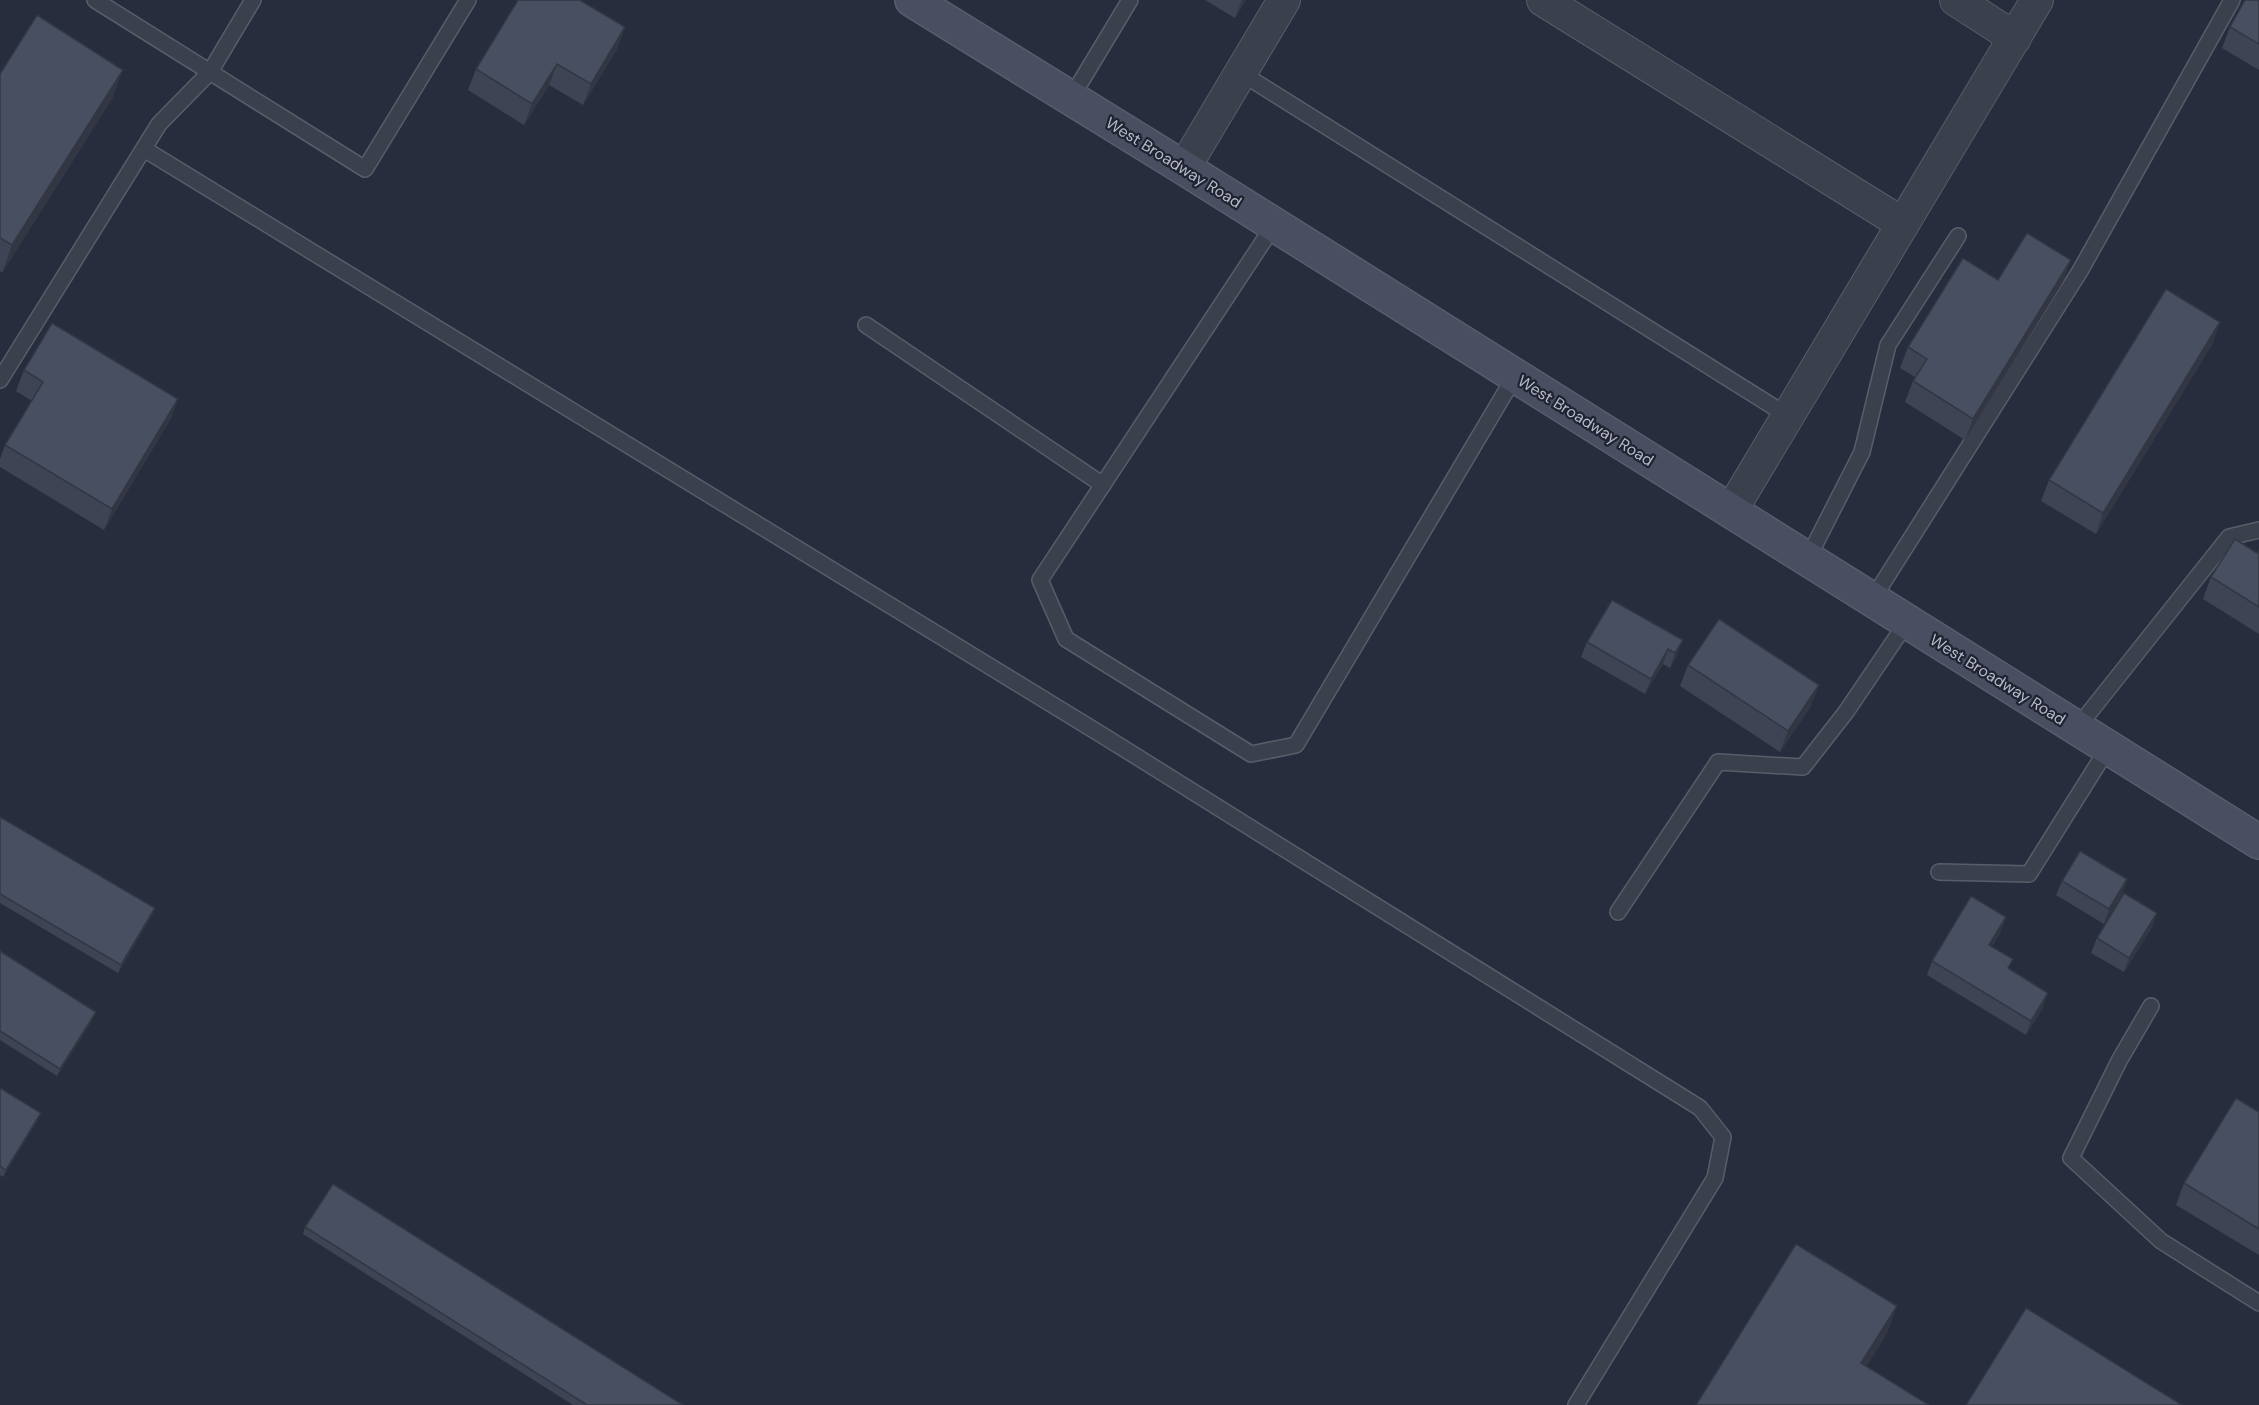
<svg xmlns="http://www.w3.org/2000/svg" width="2259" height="1405" viewBox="0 0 2259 1405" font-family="'DM Sans',sans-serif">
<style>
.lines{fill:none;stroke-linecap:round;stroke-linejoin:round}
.service-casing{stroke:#595d6b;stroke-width:18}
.minor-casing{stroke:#595d6b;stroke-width:34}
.secondary-casing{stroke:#595d6b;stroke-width:36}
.service{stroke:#3b404d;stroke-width:15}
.minor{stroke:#3b404d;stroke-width:32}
.secondary{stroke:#494e60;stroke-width:33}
.wall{fill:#3e4453}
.shaded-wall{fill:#323743}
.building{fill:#484f60;stroke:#323743;stroke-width:1.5}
.labels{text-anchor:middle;stroke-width:4.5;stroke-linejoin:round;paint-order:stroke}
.street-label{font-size:16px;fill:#b7bbc8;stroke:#202432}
</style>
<rect width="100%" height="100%" fill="#272d3d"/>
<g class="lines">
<defs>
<g id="service">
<polyline points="95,0 365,169 468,0"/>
<polyline points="1241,73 1788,416"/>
<polyline points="1071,98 1130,0"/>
<polyline points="144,149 1102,735 1700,1108 1723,1137 1715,1178 1576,1405"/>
<polyline points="1274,225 1040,580 1066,639 1251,754 1296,745 1515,376"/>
<polyline points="866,325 1103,485"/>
<polyline points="0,380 159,124 210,72 253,0"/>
<polyline points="1807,560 1862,452 1888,345 1958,236"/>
<polyline points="1872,600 2080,271 2232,0"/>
<polyline points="2077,728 2229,537 2259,530"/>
<polyline points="1939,872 2029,874 2108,748"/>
<polyline points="1618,912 1718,762 1803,767 1846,712 1907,622"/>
<polyline points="2151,1006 2119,1061 2071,1158 2161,1241 2259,1303"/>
</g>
<g id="minor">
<polyline points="1543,0 1903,224"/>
<polyline points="1956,0 2015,38"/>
<polyline points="1184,168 1284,0"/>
<polyline points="1731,511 2037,0"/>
</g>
<polyline id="secondary" points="912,0 1184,168 2259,842"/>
</defs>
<use href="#service" class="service-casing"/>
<use href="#minor" class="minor-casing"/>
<use href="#secondary" class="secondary-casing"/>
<use href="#service" class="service"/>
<use href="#minor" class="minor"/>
<use href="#secondary" class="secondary"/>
</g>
<g class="wall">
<polygon points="1205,0 1246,0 1235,18"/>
<polygon points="2259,0 2259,70 2222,48 2230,27"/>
<polygon points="625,27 617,49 583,105 549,85 524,125 468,90 476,69"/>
<polygon points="0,74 113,97 2,273 0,271"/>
<polygon points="1998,280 2063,282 1965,440 1905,402 1913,381 1915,377 1900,368 1908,347"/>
<polygon points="2213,343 2096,534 2041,501 2049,480"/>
<polygon points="24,370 178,399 170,420 104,530 0,467 0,459 5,445 32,401 16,391"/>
<polygon points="2259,550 2259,634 2203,599 2211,577 2257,553"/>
<polygon points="1612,600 1677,655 1670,668 1663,664 1645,694 1581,657 1587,642"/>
<polygon points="1688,665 1811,706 1780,752 1680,686"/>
<polygon points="0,817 155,908 152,915 118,973 0,903"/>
<polygon points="2127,879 2122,894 2104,924 2056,895 2062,881"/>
<polygon points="2157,913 2152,927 2124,972 2091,953 2097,938"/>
<polygon points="2001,931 1992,946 2010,970 2043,1008 2026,1035 1927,975 1932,961"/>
<polygon points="0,951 93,1019 57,1076 0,1040"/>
<polygon points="0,1088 38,1120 3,1177 0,1175"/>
<polygon points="2259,1112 2259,1255 2176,1205 2184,1183"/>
<polygon points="305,1227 683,1405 573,1405 303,1234"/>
</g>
<g class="shaded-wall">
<polygon points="1242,0 1246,0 1235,18"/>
<polygon points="625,27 617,49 583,105 591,84"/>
<polygon points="557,64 549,85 524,125 532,104"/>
<polygon points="123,70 113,97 2,273 12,245"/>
<polygon points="2071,260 2063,282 1965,440 1973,419"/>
<polygon points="2220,322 2213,343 2096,534 2103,513"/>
<polygon points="178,399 170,420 104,530 112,509"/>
<polygon points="1683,640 1677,655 1670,668 1675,653"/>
<polygon points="1668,649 1663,664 1645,694 1651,679"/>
<polygon points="1819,685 1811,706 1780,752 1788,731"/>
<polygon points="2127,879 2122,894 2104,924 2109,909"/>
<polygon points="155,908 152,915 118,973 121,965"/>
<polygon points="2157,913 2152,927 2124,972 2129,958"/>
<polygon points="2006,917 2001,931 1984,959 1989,945"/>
<polygon points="2048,993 2043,1008 2026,1035 2031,1021"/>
<polygon points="96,1012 93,1019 57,1076 60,1069"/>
<polygon points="41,1113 38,1120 3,1177 6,1170"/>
<polygon points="1897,1306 1887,1334 1851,1391 1861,1363"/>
</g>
<g class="building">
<polygon points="518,0 580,0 625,27 591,84 557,64 532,104 476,69"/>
<polygon points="2245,0 2259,0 2259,44 2230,27"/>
<polygon points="37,15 123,70 12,245 0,238 0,74"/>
<polygon points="2027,233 2071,260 1973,419 1913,381 1927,359 1908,347 1963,258 1998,280"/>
<polygon points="2166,289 2220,322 2103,513 2049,480"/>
<polygon points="52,323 178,399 112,509 5,445 43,382 24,370"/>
<polygon points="2235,539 2257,553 2259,550 2259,607 2211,577"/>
<polygon points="1612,600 1683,640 1675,653 1668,649 1651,679 1587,642"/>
<polygon points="1719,619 1819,685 1788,731 1688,665"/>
<polygon points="0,817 155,908 121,965 0,894"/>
<polygon points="2080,851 2127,879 2109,909 2062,881"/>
<polygon points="2124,893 2157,913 2129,958 2097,938"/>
<polygon points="1971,896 2006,917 1989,945 2013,959 2008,968 2048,993 2031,1021 1932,961"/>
<polygon points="0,951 96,1012 60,1069 0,1031"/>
<polygon points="0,1088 41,1113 6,1170 0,1166"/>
<polygon points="2236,1098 2259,1112 2259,1229 2184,1183"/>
<polygon points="333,1184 683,1405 587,1405 305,1227"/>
<polygon points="1796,1244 1897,1306 1861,1363 1929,1405 1696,1405"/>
<polygon points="2026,1308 2182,1405 1966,1405"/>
</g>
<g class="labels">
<g class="street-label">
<text transform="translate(1174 162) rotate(32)" y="6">West Broadway Road</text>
<text transform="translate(1586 420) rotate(32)" y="6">West Broadway Road</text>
<text transform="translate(1998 679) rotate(32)" y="6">West Broadway Road</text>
</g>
</g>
</svg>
